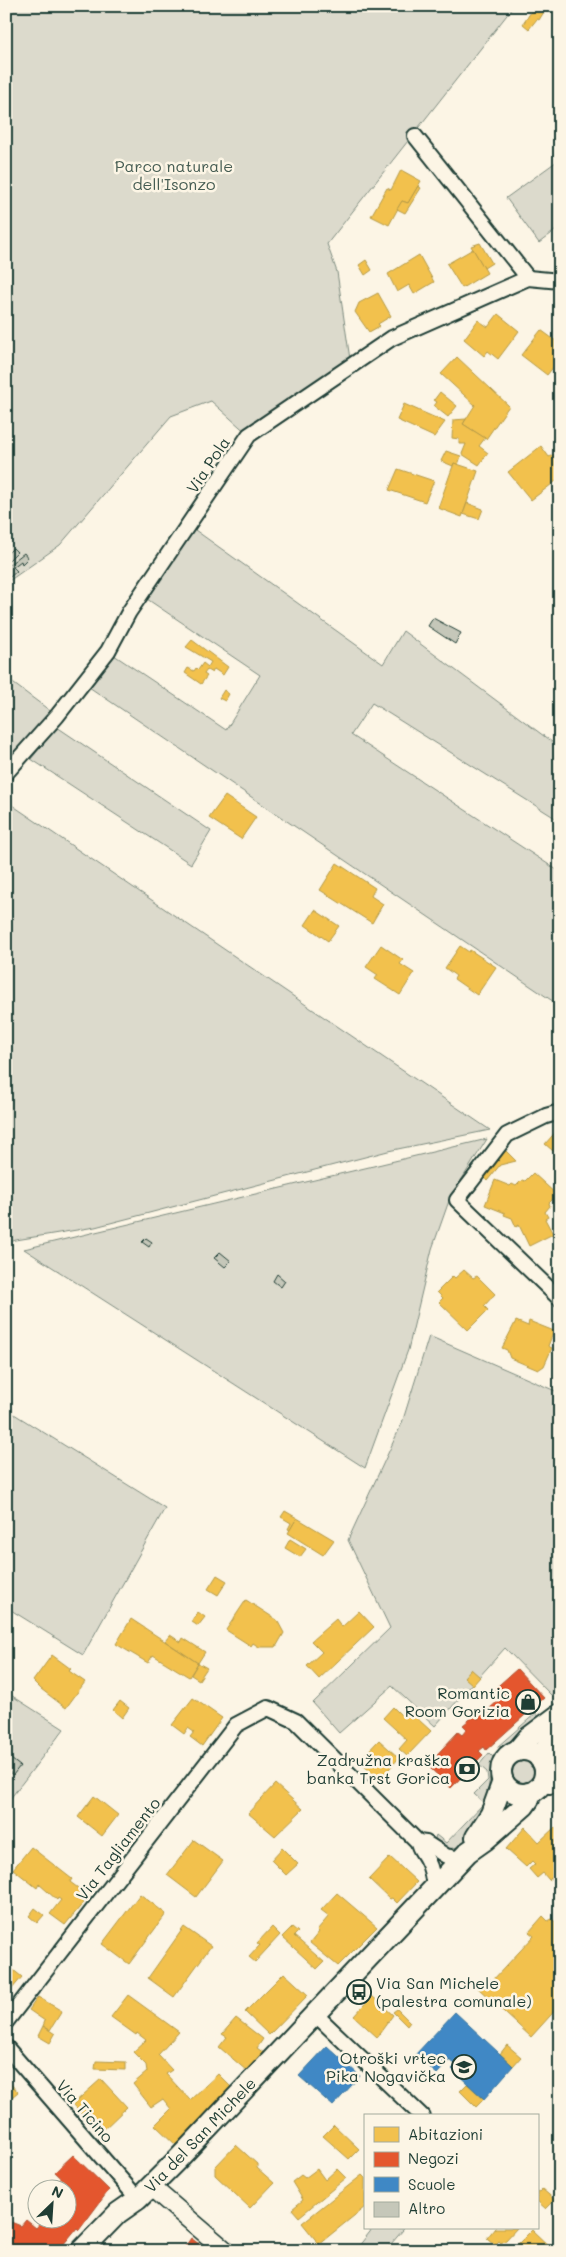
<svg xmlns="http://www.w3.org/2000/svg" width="566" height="2257" viewBox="0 0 566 2257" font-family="Mali,sans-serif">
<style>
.green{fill:#dcdacc;stroke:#7e8c80}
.homes{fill:#f2c14e;stroke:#b39946}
.shops{fill:#e4572e;stroke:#a94f30}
.schools{fill:#3f88c5;stroke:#35729a}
.building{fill:#c5c7b9;stroke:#1f3d34}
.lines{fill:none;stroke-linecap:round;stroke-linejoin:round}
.minor-casing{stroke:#1f3d34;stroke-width:18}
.tertiary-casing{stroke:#1f3d34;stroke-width:21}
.secondary-casing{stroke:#1f3d34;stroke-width:24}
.minor{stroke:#fcf5e5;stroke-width:14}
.tertiary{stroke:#fcf5e5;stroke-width:18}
.secondary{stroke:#fcf5e5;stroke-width:20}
.labels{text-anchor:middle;stroke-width:5;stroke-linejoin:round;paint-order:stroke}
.park-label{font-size:16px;fill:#455c52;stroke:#fcf5e5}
.street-label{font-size:16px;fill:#1f3d34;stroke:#fcf5e5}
.poi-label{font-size:16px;fill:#1f3d34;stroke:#fcf5e5;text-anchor:end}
</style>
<rect width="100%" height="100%" fill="#fcf5e5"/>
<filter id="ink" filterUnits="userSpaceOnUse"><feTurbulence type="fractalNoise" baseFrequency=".02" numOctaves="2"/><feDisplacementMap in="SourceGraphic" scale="10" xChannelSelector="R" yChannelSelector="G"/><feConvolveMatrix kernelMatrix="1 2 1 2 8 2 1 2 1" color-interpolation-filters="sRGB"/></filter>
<g filter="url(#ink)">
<g class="green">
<polygon points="6,6 514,6 327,244 337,272 351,366 249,435 211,401 171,416 60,545 6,583"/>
<polygon points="560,159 560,227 539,243 506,198"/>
<polygon points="188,525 383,664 403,631 560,748 560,821 372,703 351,735 560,872 560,1006 83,683 108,651 226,730 260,675 141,595"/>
<polygon points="6,678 57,716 15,765 6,757"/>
<polygon points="57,727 211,831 191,864 31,759"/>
<polygon points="6,801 490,1130 388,1151 95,1227 16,1240 6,1243"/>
<polygon points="487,1139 450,1198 432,1249 408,1350 365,1468 24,1249"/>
<polygon points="429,1336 560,1393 560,1689 551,1695 505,1648 435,1726 392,1686 339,1733 313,1703 390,1628 348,1540 402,1423"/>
<polygon points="6,1409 165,1508 83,1655 6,1607"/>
<polygon points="6,1692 64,1729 6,1804"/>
<path d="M536 1713 541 1719C530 1727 510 1746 497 1747Z"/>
<polygon points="489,1753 493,1757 485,1810 467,1838 458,1847 448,1849 434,1842 436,1835 446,1843 484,1803 474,1794 488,1780 487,1772 479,1765"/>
<circle cx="523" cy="1772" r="11"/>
<polygon points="373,2228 401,2228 403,2230 385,2251 355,2251"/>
</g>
<g class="homes">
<polygon points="535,6 547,7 539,20 537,19 529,29 523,24"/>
<polygon points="401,170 421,181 408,203 402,201 389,225 371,216 387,188 391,190"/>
<polygon points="418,186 421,188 405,213 397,209 402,201 408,203"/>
<polygon points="480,243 492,263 484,268 471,246"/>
<polygon points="473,249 487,273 462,288 447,264"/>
<polygon points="419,255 434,282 414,294 409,285 397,292 388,274"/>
<polygon points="366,260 372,270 365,275 359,265"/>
<polygon points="378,293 391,316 378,324 380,326 369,332 355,312 359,303"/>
<polygon points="498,314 519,331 498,359 488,351 484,356 464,339 478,320 488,327"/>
<polygon points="541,330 560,344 560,359 547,375 521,355"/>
<polygon points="457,357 509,406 486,439 463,424 475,405 441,374"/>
<polygon points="440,392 457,406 448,417 434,406 437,402 434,400"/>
<polygon points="404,404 445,422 434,437 397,420"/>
<polygon points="466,419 463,424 485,438 479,446 488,453 479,465 462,454 466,444 459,444 459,439 452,438 453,420"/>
<polygon points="541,446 549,457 554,454 560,462 560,478 531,500 508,472"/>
<polygon points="446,451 461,456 458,465 454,463 453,466 441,461"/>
<polygon points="454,463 478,471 462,517 438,508"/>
<polygon points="398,469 434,481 425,502 389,490"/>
<polygon points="467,503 483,509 479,519 463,514"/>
<polygon points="192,640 228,667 223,675 214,669 212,673 207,670 204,674 207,676 201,684 185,673 188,668 194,671 196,668 198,670 203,663 208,667 211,662 186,647"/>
<polygon points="224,690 229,694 225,701 219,698"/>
<polygon points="225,796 256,817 241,839 209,818"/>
<polygon points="337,863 375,888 371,896 383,904 372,923 320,890"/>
<polygon points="315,910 339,926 328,941 305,925"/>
<polygon points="381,945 403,960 400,964 414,973 400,995 375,979 378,975 366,967"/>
<polygon points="460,946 469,952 470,950 496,967 477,995 454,979 456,976 445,968"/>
<polygon points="560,1127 560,1157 545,1144"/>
<polygon points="504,1149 516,1161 500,1165 487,1181 480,1174"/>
<polygon points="533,1173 557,1195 549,1203 550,1206 545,1212 548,1217 545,1219 553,1234 529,1246 519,1225 516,1227 512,1218 504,1215 505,1213 485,1205 495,1180 510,1186 512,1184 516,1186 522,1180 525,1181"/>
<polygon points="464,1270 473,1278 477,1276 495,1294 484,1306 488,1310 468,1330 439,1302 443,1298 437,1292 453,1276 455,1278"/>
<polygon points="516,1321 528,1326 529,1321 554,1331 548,1346 552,1348 544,1366 538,1370 510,1358 507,1350 502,1348"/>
<polygon points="285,1511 297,1518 290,1530 288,1529 291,1523 281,1517"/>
<polygon points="297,1518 334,1540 323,1555 288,1533"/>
<polygon points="290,1539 306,1549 300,1557 285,1548"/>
<polygon points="217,1575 227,1581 218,1595 208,1589"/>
<polygon points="246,1600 277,1620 284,1633 276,1647 259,1647 253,1643 251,1646 226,1630"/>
<polygon points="359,1611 374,1627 319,1679 307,1666 322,1652 311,1641 336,1619 342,1627"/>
<polygon points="198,1612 205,1617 198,1626 192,1622"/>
<polygon points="131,1619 198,1663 189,1677 153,1655 148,1663 116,1644"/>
<polygon points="170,1635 181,1642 183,1638 205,1652 198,1663 165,1641"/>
<polygon points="52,1655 71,1669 69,1671 85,1682 66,1708 41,1689 33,1681"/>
<polygon points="198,1663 207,1668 199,1680 191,1675"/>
<polygon points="471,1669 480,1677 473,1685 464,1677"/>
<polygon points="193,1698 222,1718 202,1746 190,1737 194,1732 188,1728 184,1734 172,1725"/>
<polygon points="120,1701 129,1708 122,1718 113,1710"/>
<polygon points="393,1707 401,1715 407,1709 431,1731 407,1756 399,1749 407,1740 383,1718"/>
<polygon points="379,1740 399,1758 379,1780 359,1761"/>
<polygon points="275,1784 303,1809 275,1836 248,1813"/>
<polygon points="94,1796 118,1815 102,1836 78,1817"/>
<polygon points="525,1827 539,1842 555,1827 560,1833 560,1841 557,1844 560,1847 560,1871 549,1880 543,1873 537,1878 529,1869 535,1864 532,1861 526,1867 506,1849"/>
<polygon points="194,1840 223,1861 196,1897 167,1875"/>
<polygon points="31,1847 72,1879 70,1882 89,1896 65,1925 50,1914 61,1900 58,1898 57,1900 39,1884 37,1888 13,1869"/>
<polygon points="282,1848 298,1864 286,1875 271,1860"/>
<polygon points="390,1857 417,1882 397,1903 392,1898 390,1899 369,1879"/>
<polygon points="560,1871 560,1880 556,1884 551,1879"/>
<polygon points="337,1893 377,1927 338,1966 310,1943 319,1932 317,1930 329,1916 321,1910"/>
<polygon points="140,1894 166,1914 129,1964 102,1944"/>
<polygon points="35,1908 44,1915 37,1923 29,1916"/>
<polygon points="543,1916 548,1921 552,1919 560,1926 557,1930 560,1932 560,2005 531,2037 478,1988 487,1977 492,1981 534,1936 529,1932"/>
<polygon points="184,1927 211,1946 174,1997 148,1978"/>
<polygon points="272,1927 280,1935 255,1962 249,1957 260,1945 257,1943"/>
<polygon points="292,1927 298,1932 294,1936 324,1962 317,1969 282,1937"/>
<polygon points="6,1964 22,1977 6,1996"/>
<polygon points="284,1973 308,1995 269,2035 245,2012"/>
<polygon points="128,1995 179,2032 158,2055 172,2070 166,2074 190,2100 218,2074 234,2090 178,2147 155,2125 171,2109 163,2099 151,2107 133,2084 147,2072 146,2065 133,2052 146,2040 137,2033 136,2035 111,2017"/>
<polygon points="372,1996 393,2015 377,2037 354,2016"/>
<polygon points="38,1997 62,2011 50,2030 43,2026 45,2021 29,2010"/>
<polygon points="397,2009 410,2022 407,2026 393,2012"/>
<polygon points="236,2018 263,2039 257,2048 264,2053 247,2071 219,2047 227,2037 222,2034"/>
<polygon points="43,2026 55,2034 50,2043 38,2036"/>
<polygon points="507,2045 521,2057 513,2066 500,2054"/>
<polygon points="96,2061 126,2062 126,2070 95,2069"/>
<polygon points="6,2079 18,2092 6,2102"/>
<polygon points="101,2079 127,2107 100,2133 73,2104"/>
<polygon points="467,2084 484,2099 476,2107 460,2091"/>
<polygon points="334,2125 359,2149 349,2159 323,2136"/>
<polygon points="236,2145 257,2164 257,2168 274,2183 250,2208 215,2175 215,2167"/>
<polygon points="317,2169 325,2180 337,2169 346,2178 299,2217 292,2209 303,2200 292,2182 301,2175 305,2178"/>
<polygon points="362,2175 365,2178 365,2207 319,2244 302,2223"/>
<polygon points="542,2189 555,2200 546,2209 537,2201 537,2191 539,2192"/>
<polygon points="495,2228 517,2228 506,2240 501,2243 499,2241 495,2245 487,2238"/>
<polygon points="532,2230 554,2251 511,2251"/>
</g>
<g class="shops">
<polygon points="517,1669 544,1698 486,1750 484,1747 479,1751 483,1755 451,1788 427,1765 458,1732 462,1735 467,1729 463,1725 474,1716 478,1719 499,1700 491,1692"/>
<polygon points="73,2155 109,2190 79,2230 77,2228 58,2251 6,2251 6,2220 21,2226 26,2220 36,2228 43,2220 68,2220 67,2190 70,2186 55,2172"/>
<polygon points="191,2238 208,2251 182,2251"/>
</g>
<g class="schools">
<polygon points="455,2012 513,2066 484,2099 452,2069 456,2065 450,2060 437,2074 415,2055"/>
<polygon points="327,2046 360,2076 333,2106 299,2076"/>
</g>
<g class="building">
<polygon points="13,548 17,552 6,563 6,555"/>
<polygon points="24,553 28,558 22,564 21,561 13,567 17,571 10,577 6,572 6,567"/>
<polygon points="433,618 461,633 455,644 428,626"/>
<polygon points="146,1238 152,1242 149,1247 142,1242"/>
<polygon points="220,1252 231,1261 225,1267 214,1258"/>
<polygon points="277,1274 285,1281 281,1287 273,1281"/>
<polygon points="7,1756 20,1766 13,1775 6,1770"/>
</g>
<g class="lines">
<defs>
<g id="minor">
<polyline points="415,136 528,278"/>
<polyline points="6,773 57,716 108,651 129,612 249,435 392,338 528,278 560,281"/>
<polyline points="560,1112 546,1116 507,1135 457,1200 560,1299"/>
<polyline points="544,1765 560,1767"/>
<polyline points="540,1785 550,1786 560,1781"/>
<polyline points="418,1842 426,1843 446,1856 461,1859"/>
<polyline points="315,2014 422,2116"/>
<path d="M6 2022 236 1725 268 1708 296 1721 418 1842C419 1850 424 1853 427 1860 432 1869 433 1878 434 1888"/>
<polyline points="6,2047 138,2199"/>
</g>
<polyline id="tertiary" points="150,2186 226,2251"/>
<g id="secondary">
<circle cx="523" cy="1772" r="22"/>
<polyline points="517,1751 528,1738 560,1714"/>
<polyline points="540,1759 560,1725"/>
<polyline points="476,1837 491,1814 503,1781"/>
<polyline points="81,2251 118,2213 138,2199 179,2158 468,1852 485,1840 524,1806 529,1799 529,1793"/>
</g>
</defs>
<use href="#minor" class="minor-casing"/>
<use href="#tertiary" class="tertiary-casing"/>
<use href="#secondary" class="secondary-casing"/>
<use href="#minor" class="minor"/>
<use href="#tertiary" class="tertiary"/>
<use href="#secondary" class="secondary"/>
</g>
</g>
<defs>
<symbol id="shop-ring" viewBox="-11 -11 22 22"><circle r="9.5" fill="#fcf5e5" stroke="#1f3d34" stroke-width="1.5"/><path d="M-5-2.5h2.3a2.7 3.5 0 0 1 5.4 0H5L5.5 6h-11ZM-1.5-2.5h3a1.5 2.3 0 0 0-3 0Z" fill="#1f3d34"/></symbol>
<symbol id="bank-ring" viewBox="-11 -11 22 22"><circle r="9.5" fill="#fcf5e5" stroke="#1f3d34" stroke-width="1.5"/><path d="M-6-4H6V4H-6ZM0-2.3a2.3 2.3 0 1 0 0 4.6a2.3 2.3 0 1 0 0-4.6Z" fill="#1f3d34"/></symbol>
<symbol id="bus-ring" viewBox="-11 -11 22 22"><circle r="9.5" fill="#fcf5e5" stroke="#1f3d34" stroke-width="1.5"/><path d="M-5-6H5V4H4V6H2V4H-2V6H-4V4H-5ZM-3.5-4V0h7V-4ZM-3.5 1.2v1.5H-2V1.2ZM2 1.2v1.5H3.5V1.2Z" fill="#1f3d34"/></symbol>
<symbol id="school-ring" viewBox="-11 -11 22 22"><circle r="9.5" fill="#fcf5e5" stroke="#1f3d34" stroke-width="1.5"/><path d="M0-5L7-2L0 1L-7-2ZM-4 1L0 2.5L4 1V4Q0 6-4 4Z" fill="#1f3d34"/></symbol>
</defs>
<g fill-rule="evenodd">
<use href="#shop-ring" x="514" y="1688" width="28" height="28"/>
<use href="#bank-ring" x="453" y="1755" width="28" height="28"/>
<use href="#bus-ring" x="345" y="1978" width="28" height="28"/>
<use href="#school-ring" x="450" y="2053" width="28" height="28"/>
</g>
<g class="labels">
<g class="park-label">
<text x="174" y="172">Parco naturale<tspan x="174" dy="18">dell'Isonzo</tspan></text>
</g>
<g class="street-label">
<text transform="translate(208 465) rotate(-56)" y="6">Via Pola</text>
<text transform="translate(118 1849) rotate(-52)" y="6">Via Tagliamento</text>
<text transform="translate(85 2111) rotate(49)" y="6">Via Ticino</text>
<text transform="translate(200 2135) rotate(-46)" y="6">Via del San Michele</text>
</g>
<g class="poi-label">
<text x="510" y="1699">Romantic<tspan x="510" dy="18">Room Gorizia</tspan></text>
<text x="450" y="1766">Zadružna kraška<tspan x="450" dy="18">banka Trst Gorica</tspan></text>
<text x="376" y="1989" text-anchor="start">Via San Michele<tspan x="376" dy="18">(palestra comunale)</tspan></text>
<text x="446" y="2064">Otroški vrtec<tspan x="446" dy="18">Pika Nogavička</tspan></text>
</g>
</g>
<rect width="566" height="2257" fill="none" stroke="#fcf5e5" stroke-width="25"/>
<rect x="12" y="12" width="541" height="2232" fill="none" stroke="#1f3d34" stroke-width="2" filter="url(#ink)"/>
<rect x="364" y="2114" width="175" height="115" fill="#fcf5e5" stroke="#a4ab9e"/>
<rect x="374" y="2127" width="25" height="15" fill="#f2c14e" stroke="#a4ab9e"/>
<text x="408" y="2140" font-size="15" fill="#1f3d34">Abitazioni</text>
<rect x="374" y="2152" width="25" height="15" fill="#e4572e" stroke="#a4ab9e"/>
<text x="408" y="2164" font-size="15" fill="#1f3d34">Negozi</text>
<rect x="374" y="2177" width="25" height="15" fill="#3f88c5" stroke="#a4ab9e"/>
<text x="408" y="2190" font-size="15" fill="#1f3d34">Scuole</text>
<rect x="374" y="2202" width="25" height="15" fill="#c5c7b9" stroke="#a4ab9e"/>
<text x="408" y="2214" font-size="15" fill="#1f3d34">Altro</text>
<g transform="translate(52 2204) rotate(25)"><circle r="24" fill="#fcf5e5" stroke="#a4ab9e"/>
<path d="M0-4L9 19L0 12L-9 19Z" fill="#1f3d34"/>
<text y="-8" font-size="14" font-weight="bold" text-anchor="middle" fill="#1f3d34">N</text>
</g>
</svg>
